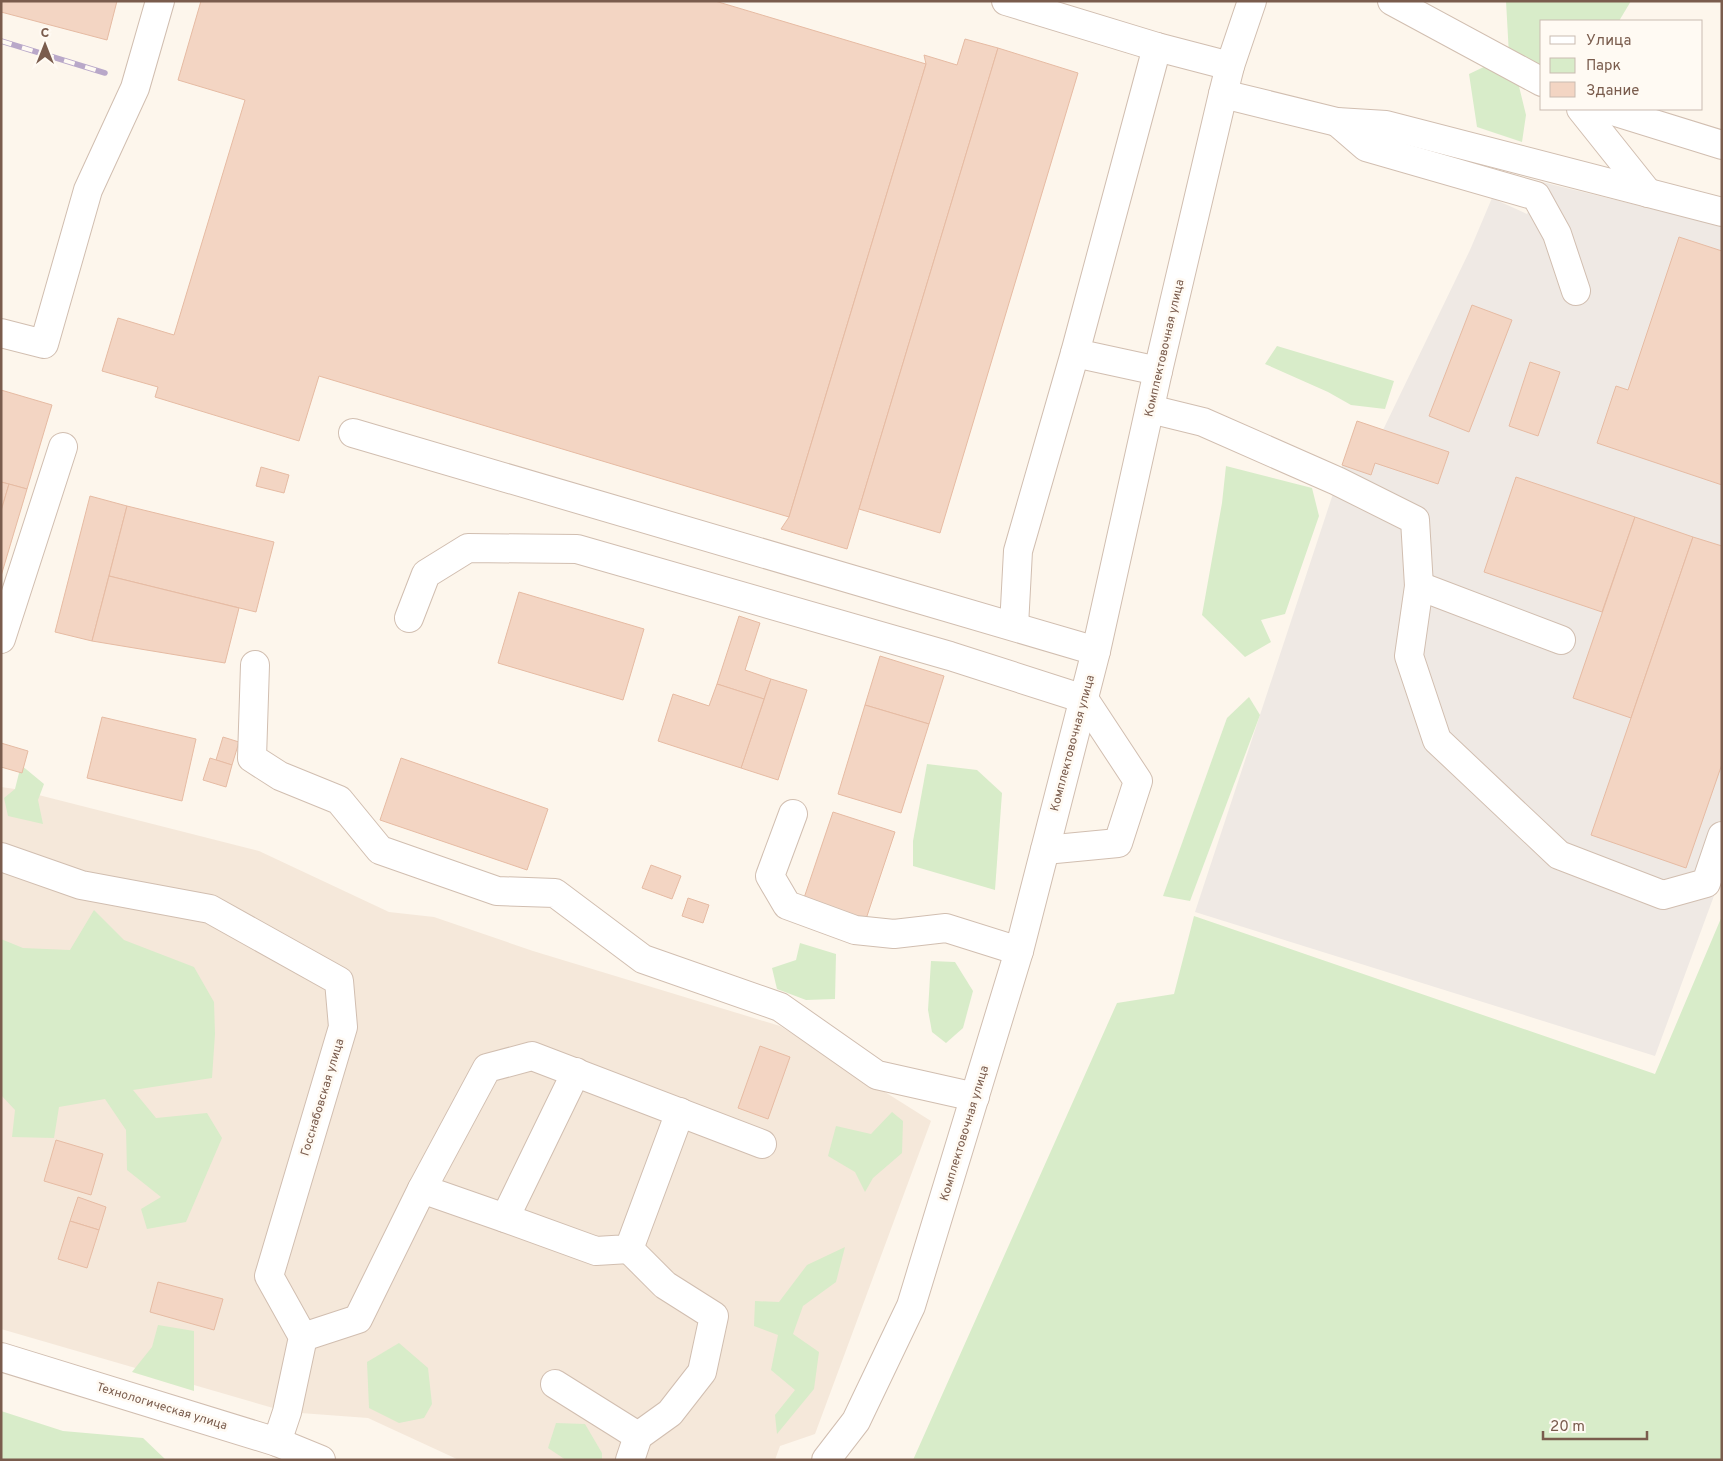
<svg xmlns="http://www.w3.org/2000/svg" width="1723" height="1461" viewBox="0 0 1723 1461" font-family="Overpass,sans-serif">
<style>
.residential{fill:#f5e8da}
.industrial{fill:#efe9e4}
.green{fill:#d8ecc9}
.building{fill:#f3d5c3;stroke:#e6bba3}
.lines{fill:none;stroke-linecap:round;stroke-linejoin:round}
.minor-casing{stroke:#d1beb0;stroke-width:30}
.minor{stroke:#fff;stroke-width:28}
.rail-casing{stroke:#b9a8c9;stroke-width:5.5}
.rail{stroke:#fffaf3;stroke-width:4;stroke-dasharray:11;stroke-linecap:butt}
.labels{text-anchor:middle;stroke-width:5;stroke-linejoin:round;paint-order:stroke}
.street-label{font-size:12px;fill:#7a5c4d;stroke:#fffaf3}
</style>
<rect width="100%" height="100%" fill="#fdf6ec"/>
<polygon class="residential" points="1,787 15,789 259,851 389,912 434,917 533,951 780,1026 931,1121 815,1434 780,1446 775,1460 459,1460 368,1418 287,1412 1,1329"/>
<polygon class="industrial" points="1542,182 1722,226 1722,874 1655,1056 1195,912 1357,421 1383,430 1470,250 1492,198 1527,214"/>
<g class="green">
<polygon points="1506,1 1631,1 1619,21 1542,21 1542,76 1516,74 1526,115 1522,142 1477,127 1469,74 1509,55"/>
<polygon points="1277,346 1394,381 1385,409 1351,405 1328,392 1265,364"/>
<polygon points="1226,466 1312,488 1319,516 1285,614 1261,620 1271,642 1245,657 1202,615 1222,503"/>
<polygon points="1249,697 1260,715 1190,901 1163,896 1227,718"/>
<polygon points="927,764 977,770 1002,793 995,890 913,866 913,841"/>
<polygon points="21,765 44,784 38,800 43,824 8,816 4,798 15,789"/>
<polygon points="94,910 124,940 194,967 214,1002 215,1034 212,1078 133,1090 156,1118 207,1113 222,1138 186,1222 147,1229 141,1209 161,1197 127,1170 126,1130 105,1099 59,1107 54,1138 12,1137 15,1110 1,1095 1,939 23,948 70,950"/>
<polygon points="1194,916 1655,1074 1722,916 1722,1460 913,1460 1117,1003 1174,994"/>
<polygon points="800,943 836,954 835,999 806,1000 777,989 772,968 796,960"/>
<polygon points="931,961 955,962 973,991 963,1028 946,1043 932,1032 928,1010"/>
<polygon points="892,1112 903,1121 902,1153 873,1178 865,1192 855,1172 828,1156 836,1126 871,1134"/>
<polygon points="845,1247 836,1282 803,1306 793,1334 819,1352 814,1389 777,1434 775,1415 795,1390 771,1370 778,1335 754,1326 755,1301 779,1302 807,1265"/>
<polygon points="158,1325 194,1331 194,1391 132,1372 152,1347"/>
<polygon points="399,1343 428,1368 432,1404 424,1418 399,1423 369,1408 367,1362"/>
<polygon points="1,1411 63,1431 143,1438 166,1460 1,1460"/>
<polygon points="556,1423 585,1424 602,1453 602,1460 566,1460 548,1448"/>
</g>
<g class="building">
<polygon points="1,1 117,1 107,40 1,12"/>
<polygon points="201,1 715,1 926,64 789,517 319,376 299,441 155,397 158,387 102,371 118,318 174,335 245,100 178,80"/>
<polygon points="965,39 998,48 847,549 781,529 789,517 926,64 924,55 957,65"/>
<polygon points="998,48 1078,73 940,533 859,509"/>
<polygon points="1679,237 1722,251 1722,485 1597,443 1616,386 1628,390"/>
<polygon points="1472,305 1512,320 1469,432 1429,416"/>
<polygon points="1530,362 1560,372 1538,436 1509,426"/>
<polygon points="1,390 52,405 27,489 1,482"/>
<polygon points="1357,421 1449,452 1438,484 1375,463 1371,475 1342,465"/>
<polygon points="261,467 289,475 284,493 256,486"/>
<polygon points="1516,477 1635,517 1602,612 1484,572"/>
<polygon points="1,482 9,484 1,511"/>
<polygon points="9,484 27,489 1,576 1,511"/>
<polygon points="90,496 127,506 92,641 55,632"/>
<polygon points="127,506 274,542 256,612 109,576"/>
<polygon points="1635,517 1693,537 1631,718 1573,698"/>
<polygon points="1693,537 1722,546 1722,764 1686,868 1591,835"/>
<polygon points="109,576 239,608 225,663 92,641"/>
<polygon points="519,592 644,629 623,700 498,663"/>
<polygon points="739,616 760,623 745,670 771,679 764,699 717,684"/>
<polygon points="880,656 944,676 929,724 865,705"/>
<polygon points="771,679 807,690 778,780 741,768"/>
<polygon points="717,684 764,699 741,768 658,741 673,694 709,706"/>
<polygon points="865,705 929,724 901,813 838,794"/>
<polygon points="102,717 196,739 182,801 87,778"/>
<polygon points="223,737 239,742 232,765 216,760"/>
<polygon points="1,743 28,751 22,773 1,767"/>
<polygon points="210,758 232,765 226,787 203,780"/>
<polygon points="401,758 548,809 527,870 380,820"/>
<polygon points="833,812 895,832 866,919 804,898"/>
<polygon points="651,865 681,876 672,899 642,888"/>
<polygon points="688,898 709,905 703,923 682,916"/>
<polygon points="760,1046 790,1057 768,1119 738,1108"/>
<polygon points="56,1140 103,1154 91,1195 44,1181"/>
<polygon points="78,1197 106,1207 99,1230 70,1221"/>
<polygon points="70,1221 99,1230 87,1268 58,1259"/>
<polygon points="158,1282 223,1299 214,1330 150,1312"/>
</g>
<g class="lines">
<defs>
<g id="minor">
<polyline points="1006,1 1157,47 1230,66"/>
<polyline points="1392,1 1542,82"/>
<polyline points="1223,94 1337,122 1386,125 1722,212"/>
<polyline points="1581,109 1648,193"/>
<polyline points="1606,109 1722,145"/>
<polyline points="1337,122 1366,147 1536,196 1557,234 1576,291"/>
<polyline points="1,333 44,344 88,190 135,88 160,1"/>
<polyline points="1075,353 1158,371"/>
<polyline points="1150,409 1203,422 1337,481 1415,520 1419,586 1409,656 1437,740 1559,855 1663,895 1706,883 1722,836"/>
<polyline points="353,433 1096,651"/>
<polyline points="1419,586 1561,640"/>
<polyline points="409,618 426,574 468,548 577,549 950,656 1084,699 1138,781 1118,843 1045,850"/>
<polyline points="1014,626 1018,551 1075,353 1157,47"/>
<polyline points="1,639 63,447"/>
<polyline points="255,665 252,758 280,776 339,800 380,850 497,891 555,893 643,959 780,1007 877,1075 975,1097"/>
<polyline points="793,814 770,876 787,905 855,930 894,934 946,928 1019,951"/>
<polyline points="1,857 81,885 210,909 339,981 343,1027 269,1276 303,1337 287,1412 277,1442"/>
<polyline points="422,1189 505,1218 596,1251 629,1249 680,1112"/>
<polyline points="505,1218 576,1072"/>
<polyline points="629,1249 665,1285 714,1316 702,1372 670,1413 638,1436"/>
<polyline points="303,1337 358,1319 422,1189 487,1068 532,1056 762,1144"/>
<polyline points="1,1357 277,1442 321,1460"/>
<polyline points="555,1384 638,1436 630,1460"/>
<polyline points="826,1460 856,1421 911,1306 1019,951 1096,651 1158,371 1223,94 1230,66 1252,1"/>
</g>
</defs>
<use href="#minor" class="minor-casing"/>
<use href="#minor" class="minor"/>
<defs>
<polyline id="rail" points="1,41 105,73"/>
</defs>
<use href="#rail" class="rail-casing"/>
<use href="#rail" class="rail"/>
</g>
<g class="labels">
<g class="street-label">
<text transform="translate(1164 348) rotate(-77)" y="4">Комплектовочная улица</text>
<text transform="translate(1072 743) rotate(-75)" y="4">Комплектовочная улица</text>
<text transform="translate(322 1097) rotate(-73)" y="4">Госснабовская улица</text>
<text transform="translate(964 1133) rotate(-73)" y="4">Комплектовочная улица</text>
<text transform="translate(162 1406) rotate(17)" y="4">Технологическая улица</text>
</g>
</g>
<rect width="1723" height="1461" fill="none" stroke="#7a5c4d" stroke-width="5"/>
<rect x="1540" y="20" width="162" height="90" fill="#fffaf3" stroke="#cabbb1"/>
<rect x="1550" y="36" width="25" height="8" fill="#ffffff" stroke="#cabbb1"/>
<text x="1586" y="45" font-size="15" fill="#7a5c4d">Улица</text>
<rect x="1550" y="58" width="25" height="15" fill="#d8ecc9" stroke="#cabbb1"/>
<text x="1586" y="70" font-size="15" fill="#7a5c4d">Парк</text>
<rect x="1550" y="82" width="25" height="15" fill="#f3d5c3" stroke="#cabbb1"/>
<text x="1586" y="95" font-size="15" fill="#7a5c4d">Здание</text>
<g transform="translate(45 45)" stroke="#fffaf3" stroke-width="4" paint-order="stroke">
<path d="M0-4L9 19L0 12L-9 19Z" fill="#7a5c4d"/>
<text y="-8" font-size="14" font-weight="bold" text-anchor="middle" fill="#7a5c4d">С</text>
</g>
<path d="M1543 1431v8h104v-8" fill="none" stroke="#7a5c4d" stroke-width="2.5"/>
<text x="1550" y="1431" font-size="15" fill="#7a5c4d" stroke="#fffaf3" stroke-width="4" paint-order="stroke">20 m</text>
</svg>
